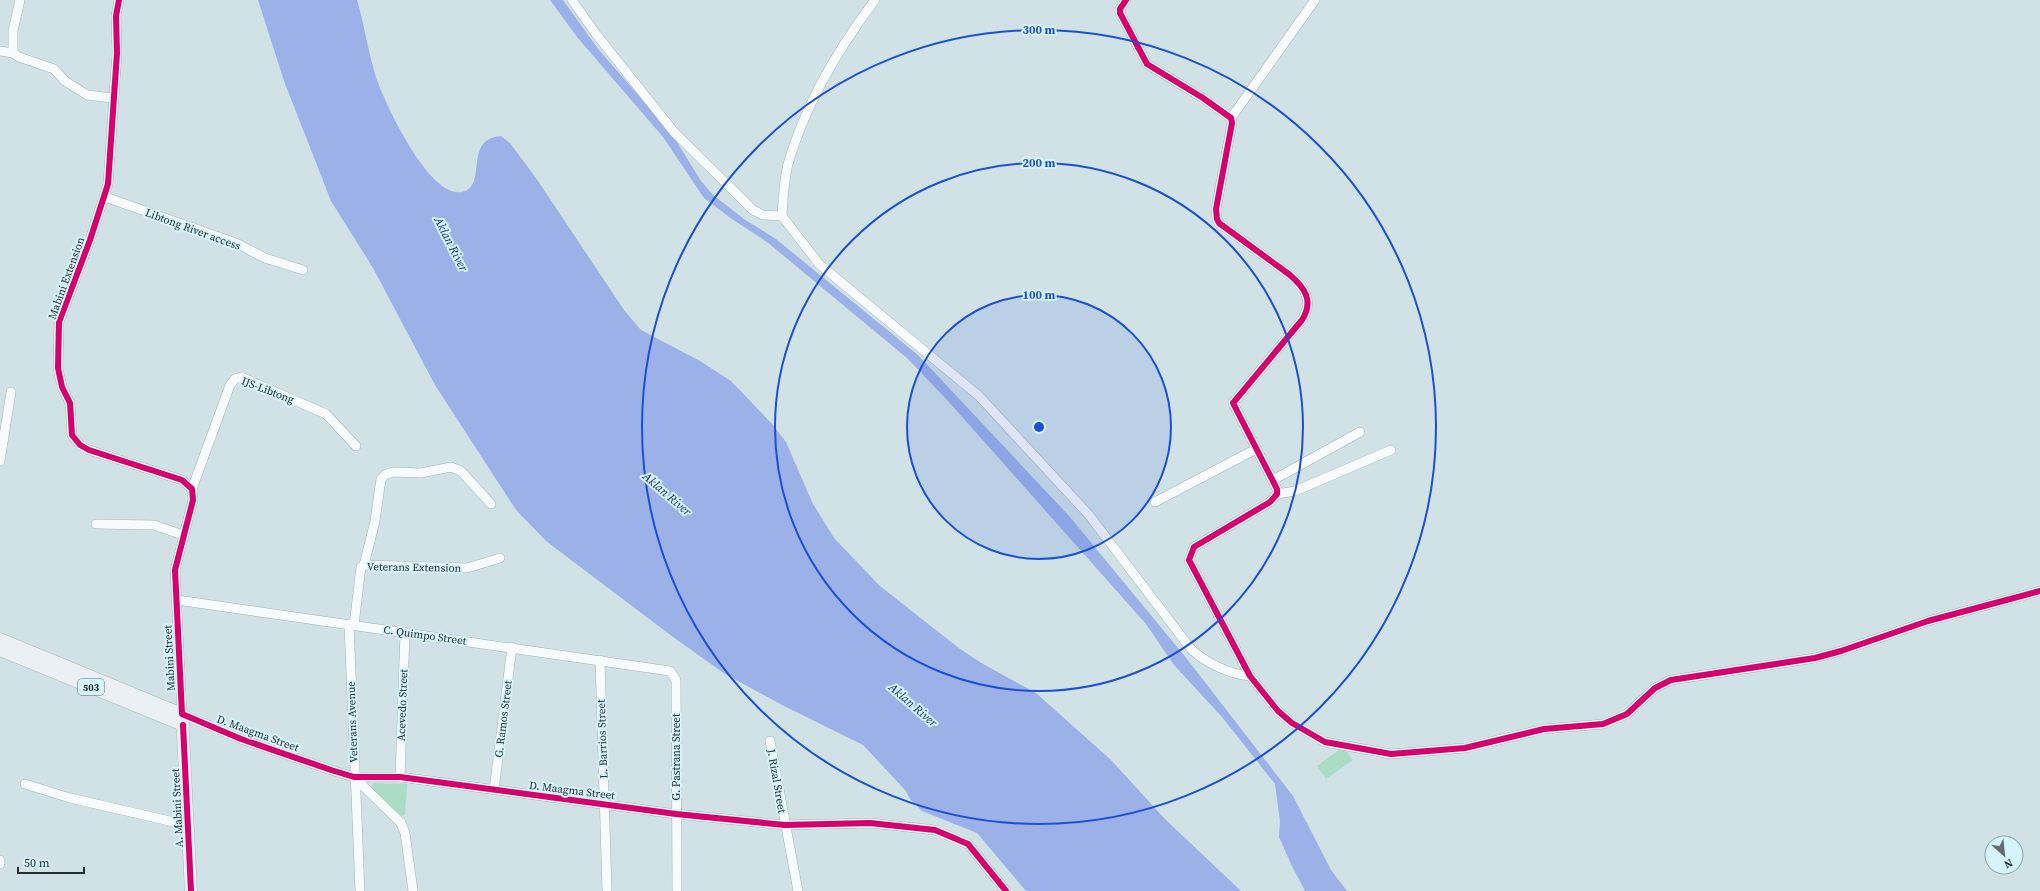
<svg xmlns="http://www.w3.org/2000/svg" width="2040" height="891" viewBox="0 0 2040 891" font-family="'Source Serif 4',serif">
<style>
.green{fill:#aadcc6}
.water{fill:#9cb1e8}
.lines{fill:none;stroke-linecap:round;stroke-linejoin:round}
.minor-casing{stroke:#a5b2b6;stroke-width:10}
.major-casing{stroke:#aab7be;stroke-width:13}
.minor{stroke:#f8fbfb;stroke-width:9}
.major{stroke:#ebf0f4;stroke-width:12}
.cycleway-casing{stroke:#d6f4fc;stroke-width:8}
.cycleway{stroke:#d6006c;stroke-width:6}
.ring{fill:none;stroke:#1d4ed8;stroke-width:2}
.labels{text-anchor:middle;stroke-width:4;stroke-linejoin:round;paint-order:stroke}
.shield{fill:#d6f4fc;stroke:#59696e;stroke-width:1}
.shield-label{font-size:10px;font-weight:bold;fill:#232e31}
.street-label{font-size:11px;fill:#232e31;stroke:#d6f4fc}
.water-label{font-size:12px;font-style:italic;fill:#1f2881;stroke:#d6f4fc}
.centre{fill:#1d4ed8;stroke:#d6f4fc;stroke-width:2}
.ring-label{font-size:12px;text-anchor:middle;font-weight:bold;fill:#1d4ed8;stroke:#d6f4fc;stroke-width:4;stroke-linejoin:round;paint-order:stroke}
</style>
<rect width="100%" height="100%" fill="#d1e2e7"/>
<g class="green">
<polygon points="1343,747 1353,760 1326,779 1317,766"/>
<polygon points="373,783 407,784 405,815 402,816 372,791 372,786"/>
</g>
<g class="water">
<path d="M258 0H357C364 24 368 50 375 74 383 100 429 199 462 192 489 186 462 139 501 136L510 143 536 178 624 310 641 330 700 361 731 381 773 425 786 442 812 502 834 538 880 586 960 649 983 664 1036 693 1111 760 1165 819 1241 891H1026L977 833 922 811 910 799 906 791 863 745 782 705 725 674 673 637 546 541 516 510 435 385 373 268 331 201 284 81Z"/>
<polygon points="550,0 563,0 599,50 672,134 701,181 713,195 744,219 776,239 918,355 1070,517 1187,659 1293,796 1331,870 1347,891 1305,891 1291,864 1279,837 1280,821 1275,784 1222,717 1174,665 1146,624 948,401 907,358 767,242 729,217 704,198 663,137 577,37"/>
</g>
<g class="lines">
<defs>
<g id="minor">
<polyline points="20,0 13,31 13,53 19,57 54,69 65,81 87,95 113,98"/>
<polyline points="119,0 116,16 117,53 108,184 90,240 59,322 58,368 62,387 70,403 72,435 80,445 89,450 182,480 192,489 193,500 175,570 182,714 241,739 331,770 354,777 400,777 676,814 785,825 870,823 935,830 968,844 1006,891"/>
<polyline points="572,0 596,34 674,132 753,210 763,215 782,216"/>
<path d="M875 0C838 49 805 105 788 164 784 181 783 199 782 216L819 264 979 396 1089 515 1191 649C1206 663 1229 674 1250 676"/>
<path d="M1126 0 1120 9V13L1147 64 1203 98 1231 118 1232 123 1216 209 1217 219 1219 223 1290 275C1305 288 1314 301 1302 320L1233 403 1277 489V494L1270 502 1194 547 1189 560 1250 676 1278 711 1292 723 1325 742 1391 754 1465 748 1544 729 1603 724 1627 714 1655 688 1671 680 1815 658 1841 651 1928 621 2040 591"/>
<polyline points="0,51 13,53"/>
<polyline points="1231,118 1315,0"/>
<polyline points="105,197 236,243 265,258 303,270"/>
<polyline points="0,461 11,392"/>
<polyline points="1273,480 1360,432"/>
<polyline points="192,489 230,385 235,379 241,377 326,414 356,446"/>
<polyline points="1277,494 1295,491 1391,450"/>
<polyline points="1155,502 1256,449"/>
<polyline points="96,524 154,525 183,535"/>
<polyline points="364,565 375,521 381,479 385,475 392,472 421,473 451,467 461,471 491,504"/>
<polyline points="177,600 670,671 676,680 677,891"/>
<polyline points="349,624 360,891"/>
<polyline points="354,625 361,567 364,565 467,568 500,558"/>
<polyline points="600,660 607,891"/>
<polyline points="770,741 798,891"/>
<polyline points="354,777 401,823 405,833 413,891"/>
<polyline points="400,777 405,632"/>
<polyline points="25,784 70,798 187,825"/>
<polyline points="494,790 512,647"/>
<polyline points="0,864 0,860"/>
</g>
<g id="major">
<polyline points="0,639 182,714 191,891"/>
<polyline points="0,650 183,725"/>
</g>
</defs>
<use href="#minor" class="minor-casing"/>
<use href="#major" class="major-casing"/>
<use href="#minor" class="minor"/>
<use href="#major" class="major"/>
<defs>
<g id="cycleway">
<polyline points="119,0 116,16 117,53 108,184 90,240 59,322 58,368 62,387 70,403 72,435 80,445 89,450 182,480 192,489 193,500 175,570 182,714 241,739 331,770 354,777 400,777 676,814 785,825 870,823 935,830 968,844 1006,891"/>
<path d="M1126 0 1120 9V13L1147 64 1203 98 1231 118 1232 123 1216 209 1217 219 1219 223 1290 275C1305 288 1314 301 1302 320L1233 403 1277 489V494L1270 502 1194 547 1189 560 1250 676 1278 711 1292 723 1325 742 1391 754 1465 748 1544 729 1603 724 1627 714 1655 688 1671 680 1815 658 1841 651 1928 621 2040 591"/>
<polyline points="183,725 191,891"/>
</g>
</defs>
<use href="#cycleway" class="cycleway-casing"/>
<use href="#cycleway" class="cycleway"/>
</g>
<circle cx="1039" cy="427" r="132" fill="#1d4ed8" fill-opacity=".12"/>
<g class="ring">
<circle cx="1039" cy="427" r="132"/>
<circle cx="1039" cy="427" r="264"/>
<circle cx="1039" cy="427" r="397"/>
</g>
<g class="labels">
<rect class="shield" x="78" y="679" width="26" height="16" rx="3"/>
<g class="shield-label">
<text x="91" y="691">503</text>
</g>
<g class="street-label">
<text transform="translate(193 229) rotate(20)" y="4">Libtong River access</text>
<text transform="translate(66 278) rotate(-70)" y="4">Mabini Extension</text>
<text transform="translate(268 390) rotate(21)" y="4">IJS-Libtong</text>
<text transform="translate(414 567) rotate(1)" y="4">Veterans Extension</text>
<text transform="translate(425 635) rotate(8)" y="4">C. Quimpo Street</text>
<text transform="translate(169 658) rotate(-93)" y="4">Mabini Street</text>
<text transform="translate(402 705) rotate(-88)" y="4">Acevedo Street</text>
<text transform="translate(503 719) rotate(-83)" y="4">G. Ramos Street</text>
<text transform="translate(352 722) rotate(-92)" y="4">Veterans Avenue</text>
<text transform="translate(258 733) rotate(20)" y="4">D. Maagma Street</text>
<text transform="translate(602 739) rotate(-92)" y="4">L. Barrios Street</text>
<text transform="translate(676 757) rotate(-90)" y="4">G. Pastrana Street</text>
<text transform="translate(777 781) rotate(80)" y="4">J. Rizal Street</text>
<text transform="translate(572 790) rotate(7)" y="4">D. Maagma Street</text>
<text transform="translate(177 808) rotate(-93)" y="4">A. Mabini Street</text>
</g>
<g class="water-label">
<text transform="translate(451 244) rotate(63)" y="4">Aklan River</text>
<text transform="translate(667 494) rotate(41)" y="4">Aklan River</text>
<text transform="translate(913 705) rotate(41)" y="4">Aklan River</text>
</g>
</g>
<circle cx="1039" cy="427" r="6" class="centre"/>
<g class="ring-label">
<text x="1039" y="34">300 m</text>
<text x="1039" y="167">200 m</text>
<text x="1039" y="299">100 m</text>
</g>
<g transform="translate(2004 855) rotate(153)"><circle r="19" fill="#d6f4fc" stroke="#8ea5ab"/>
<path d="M0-3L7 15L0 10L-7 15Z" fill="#606d71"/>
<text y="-6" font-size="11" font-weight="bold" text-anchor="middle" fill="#232e31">N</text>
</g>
<path d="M18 867v6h66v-6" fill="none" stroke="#232e31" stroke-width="2"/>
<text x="24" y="867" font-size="12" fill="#232e31" stroke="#d6f4fc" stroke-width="3" paint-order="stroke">50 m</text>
</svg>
